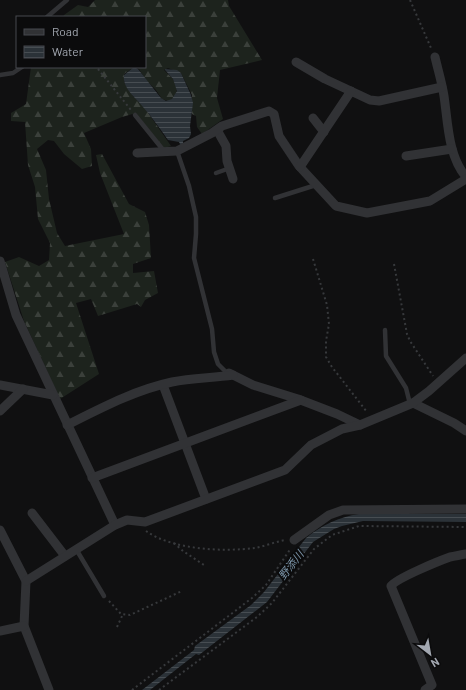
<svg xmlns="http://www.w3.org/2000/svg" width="466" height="690" viewBox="0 0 466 690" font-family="Barlow,'Noto Sans JP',sans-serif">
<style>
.forest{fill:url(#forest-firs)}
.water{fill:url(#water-rules)}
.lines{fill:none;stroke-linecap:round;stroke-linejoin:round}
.path{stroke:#37393c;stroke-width:2;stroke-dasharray:2 3;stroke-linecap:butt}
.service{stroke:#313235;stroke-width:4.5}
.minor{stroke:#313235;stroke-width:9}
.labels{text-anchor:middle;stroke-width:4;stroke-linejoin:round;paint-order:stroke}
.water-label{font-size:11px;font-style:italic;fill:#7c95a9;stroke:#0b0b0c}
</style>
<defs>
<pattern id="forest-firs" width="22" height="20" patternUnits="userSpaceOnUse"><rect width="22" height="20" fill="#1d231d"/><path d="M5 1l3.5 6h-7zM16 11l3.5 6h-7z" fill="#3b403b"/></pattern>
<pattern id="water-rules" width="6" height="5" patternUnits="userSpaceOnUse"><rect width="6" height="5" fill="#2b3238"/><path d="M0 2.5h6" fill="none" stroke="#474d52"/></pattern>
</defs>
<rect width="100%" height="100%" fill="#101011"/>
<polygon class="forest" points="95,0 228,0 229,6 262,60 220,70 217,98 223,119 202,134 197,127 196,116 192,114 192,95 181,73 168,68 164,70 173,79 177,89 176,94 174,98 168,101 162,99 156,90 145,79 139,69 137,67 134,67 124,74 124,82 133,96 144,107 171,146 164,148 136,113 122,117 84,133 91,149 92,166 82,169 64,154 54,141 48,140 37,149 46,170 49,199 57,233 65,246 124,234 100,173 96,155 102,154 129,204 145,212 149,225 151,258 133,264 133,273 154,271 158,293 145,300 141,307 137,304 98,316 91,299 76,303 99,374 60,399 24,321 5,262 19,257 39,266 49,260 50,243 38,219 35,187 28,165 25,122 11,121 11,113 26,104 31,67 145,67 145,17 63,17 64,15 78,5 88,7"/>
<g class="water">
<path d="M134 67 138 69 161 98 166 101 172 99 177 91 173 79 165 70V69L177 70 181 73 191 95 193 103 190 126 191 134 189 138 183 141V150L179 142 168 140C160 129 152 117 143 107 136 98 122 88 124 75Z"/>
<path d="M359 514H466V522L363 521 342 526 334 529 313 542 267 602 199 655 196 654 150 690H142L194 650 195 646 251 605 264 592 306 538C322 525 339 517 359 514Z"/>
</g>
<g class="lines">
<g class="path">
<polyline points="410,0 431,48"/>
<polyline points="98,69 131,110"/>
<polyline points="313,259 327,305 329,324 326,341 326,357 332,367 367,412"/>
<polyline points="394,264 407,334 410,341 433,376"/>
<path d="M146 531C173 550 223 552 255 548 265 546 275 542 285 540"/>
<polyline points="174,543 183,551 204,565"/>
<polyline points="109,601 121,614 130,615 182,591"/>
<polyline points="117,627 123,614"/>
<polyline points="132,690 252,598 266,585 291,548"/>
<polyline points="159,690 257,617 272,603 314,549 332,535 359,526 466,527"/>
</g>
<g class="service">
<polyline points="47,17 67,0"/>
<polyline points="0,75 13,73 22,67"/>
<polyline points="135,115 164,151"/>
<polyline points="177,151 189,186 196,217 196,234 194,258 212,329 214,352 218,364 227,373"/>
<polyline points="216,173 230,168"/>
<polyline points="275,198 316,185"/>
<polyline points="385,330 386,356 406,388 410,404"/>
<polyline points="76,549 104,596"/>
</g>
<g class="minor">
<path d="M435 57C438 70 442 83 444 96 448 123 448 156 466 177"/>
<polyline points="296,62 325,79 370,100 379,101 442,87"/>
<polyline points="313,118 324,132"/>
<polyline points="217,130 226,146 227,161 233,179"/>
<polyline points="137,153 177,151 212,133 222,126 269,111 274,114 279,136 299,166 336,206 367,213 430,201 466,179"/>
<polyline points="406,156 452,149"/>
<polyline points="300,167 351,91"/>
<polyline points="0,261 16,315 115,525"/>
<polyline points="229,373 253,385 298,399 337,414 360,425"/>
<polyline points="0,385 53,395"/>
<polyline points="163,385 206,499"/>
<polyline points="413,403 454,423 466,431"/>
<polyline points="0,411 23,389"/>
<path d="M67 425C101 408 135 390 172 382 192 378 213 378 233 375"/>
<polyline points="92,478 301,400"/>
<polyline points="32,513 65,556"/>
<polyline points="0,530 26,581 24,626 49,690"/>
<polyline points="294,540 329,515 343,510 466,509"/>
<polyline points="26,581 115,525 127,520 145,522 285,470 311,445 342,429 360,425 413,403 429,391 466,358"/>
<polyline points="0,631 24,626"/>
<path d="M425 690 432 685 391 586C397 578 439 561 450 557 455 556 461 555 466 554"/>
</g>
</g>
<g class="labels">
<g class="water-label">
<text transform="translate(291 565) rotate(-52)" y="4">野添川</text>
</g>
</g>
<rect x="16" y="16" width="130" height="52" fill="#0b0b0c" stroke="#47494e"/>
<rect x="24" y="29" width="20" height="6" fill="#313235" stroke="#47494e"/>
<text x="52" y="36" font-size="12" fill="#a2a7b0">Road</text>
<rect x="24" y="46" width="20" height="12" fill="url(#water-rules)" stroke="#47494e"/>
<text x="52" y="56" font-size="12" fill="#a2a7b0">Water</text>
<g transform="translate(430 654) rotate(149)" stroke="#0b0b0c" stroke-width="3" paint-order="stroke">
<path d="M0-3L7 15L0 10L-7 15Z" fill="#a2a7b0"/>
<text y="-6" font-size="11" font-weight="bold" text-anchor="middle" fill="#a2a7b0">N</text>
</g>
</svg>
